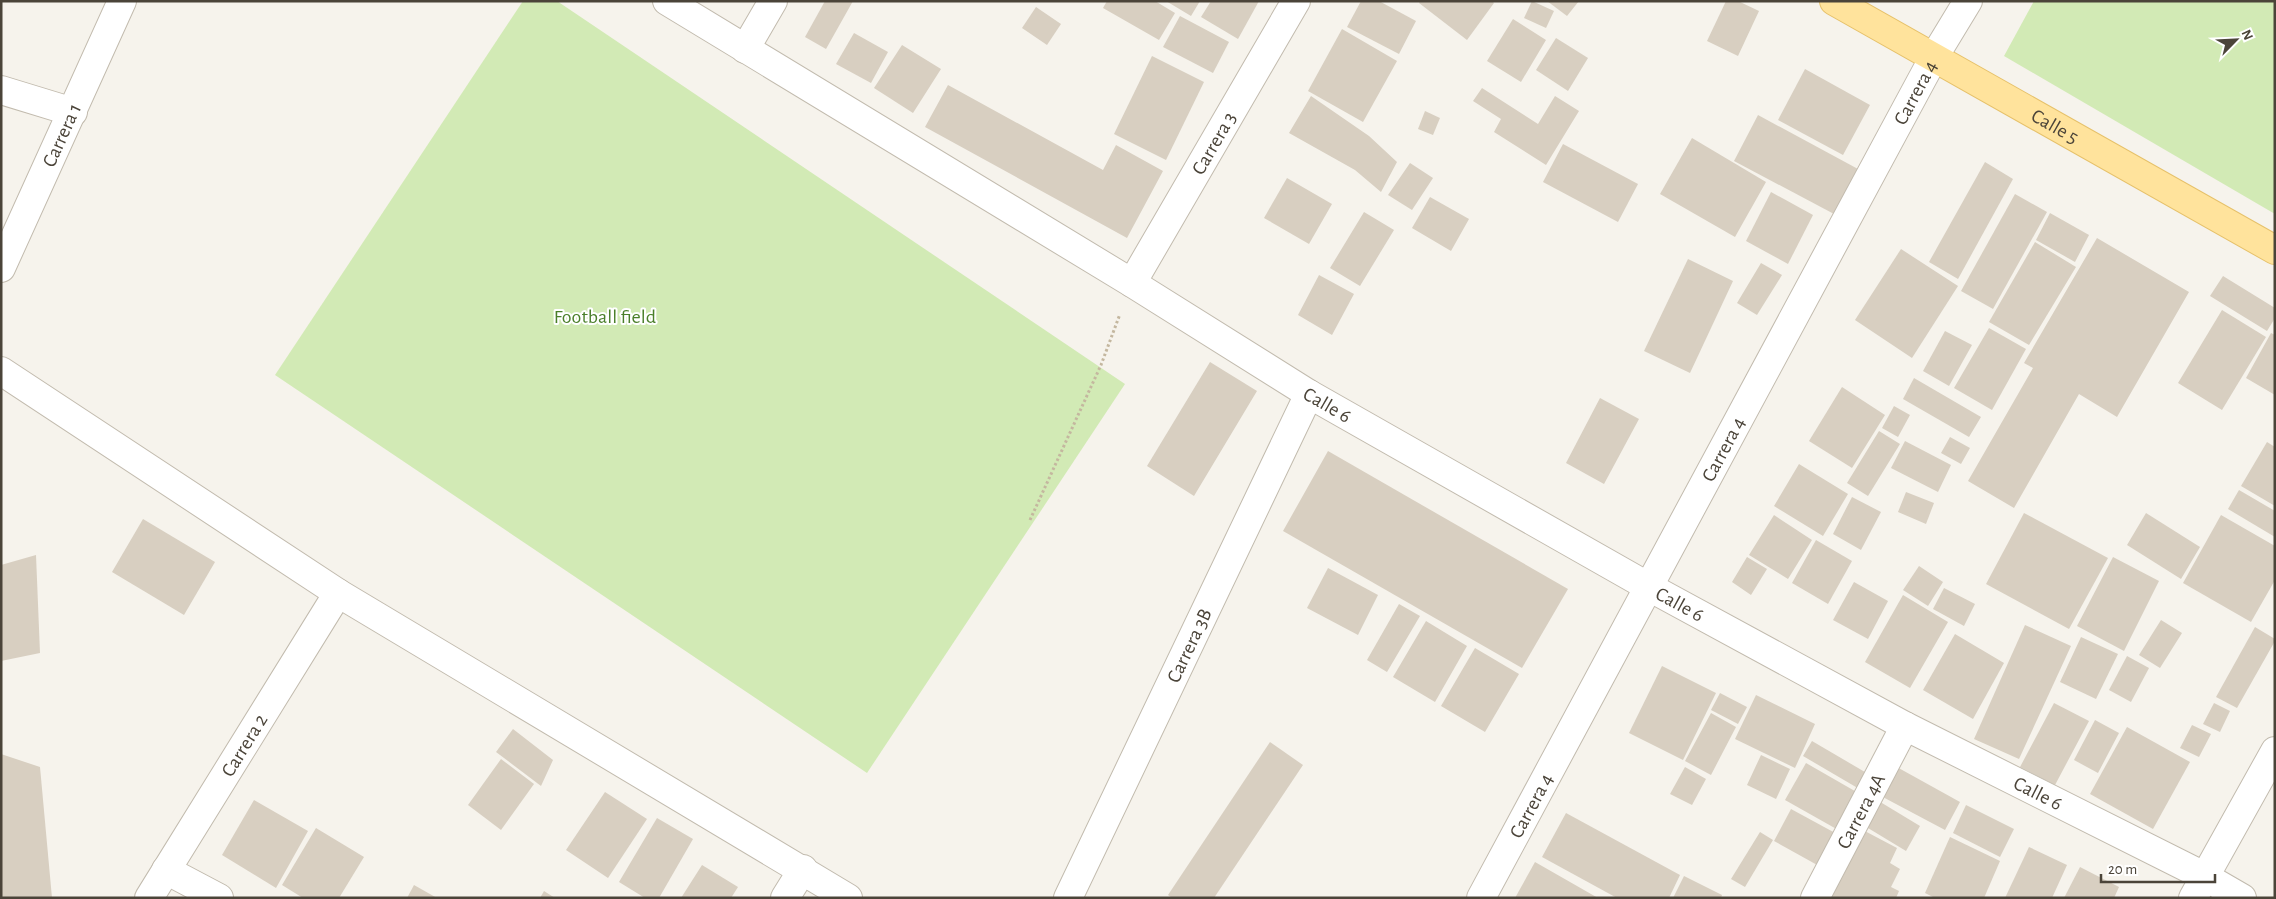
<svg xmlns="http://www.w3.org/2000/svg" width="2276" height="899" viewBox="0 0 2276 899" font-family="'Alegreya Sans',sans-serif">
<style>
.park{fill:#d2eab5}
.building{fill:#d8cfc1}
.lines{fill:none;stroke-linecap:round;stroke-linejoin:round}
.minor-casing{stroke:#c2bbae;stroke-width:30}
.major-casing{stroke:#e6c16a;stroke-width:30}
.path{stroke:#c4b79f;stroke-width:3;stroke-dasharray:2.5 2.5;stroke-linecap:butt}
.minor{stroke:#fff;stroke-width:28}
.major{stroke:#ffe39c;stroke-width:28}
.labels{text-anchor:middle;stroke-width:4;stroke-linejoin:round;paint-order:stroke}
.street-label{font-size:20px;fill:#4b4439;stroke:#fff}
.park-label{font-size:20px;fill:#4a7f2a;stroke:#fff}
</style>
<rect width="100%" height="100%" fill="#f6f3ec"/>
<g class="park">
<polygon points="523,1 557,1 1125,384 867,773 275,375"/>
<polygon points="2034,1 2275,1 2275,214 2004,56"/>
</g>
<g class="building">
<polygon points="825,1 853,1 826,49 805,37"/>
<polygon points="1107,1 1155,1 1175,13 1159,40 1103,8"/>
<polygon points="1166,1 1200,1 1191,16"/>
<polygon points="1211,1 1259,1 1238,39 1201,17"/>
<polygon points="1361,1 1379,1 1416,21 1399,54 1347,27"/>
<polygon points="1420,1 1492,1 1494,3 1467,40 1419,3"/>
<polygon points="1532,1 1554,11 1546,28 1524,18"/>
<polygon points="1547,1 1579,1 1567,16"/>
<polygon points="1726,1 1738,1 1759,11 1738,56 1707,41"/>
<polygon points="1036,7 1061,24 1047,45 1022,28"/>
<polygon points="1180,16 1229,42 1213,73 1163,47"/>
<polygon points="1513,19 1546,40 1521,82 1487,61"/>
<polygon points="1342,29 1397,61 1363,122 1308,91"/>
<polygon points="854,33 888,52 871,83 836,64"/>
<polygon points="1556,38 1588,58 1568,91 1536,70"/>
<polygon points="902,45 941,69 913,113 874,88"/>
<polygon points="1152,56 1204,82 1166,160 1114,134"/>
<polygon points="1805,69 1870,105 1843,155 1778,120"/>
<polygon points="948,85 1103,170 1116,145 1163,171 1127,238 925,127"/>
<polygon points="1482,88 1538,124 1555,96 1579,111 1546,165 1494,132 1501,119 1473,101"/>
<polygon points="1311,96 1369,136 1397,162 1381,192 1355,170 1289,133"/>
<polygon points="1425,111 1440,118 1433,135 1418,129"/>
<polygon points="1758,115 1858,169 1834,214 1734,161"/>
<polygon points="1692,138 1766,182 1735,237 1660,194"/>
<polygon points="1563,144 1638,184 1618,222 1543,182"/>
<polygon points="1985,162 2013,179 1958,279 1929,262"/>
<polygon points="1410,163 1433,178 1412,210 1388,195"/>
<polygon points="1287,178 1332,204 1309,244 1264,218"/>
<polygon points="1771,192 1813,215 1788,264 1746,241"/>
<polygon points="2015,194 2047,212 1993,309 1961,291"/>
<polygon points="1430,197 1469,219 1451,251 1412,228"/>
<polygon points="1364,212 1394,230 1360,286 1330,268"/>
<polygon points="2050,213 2089,235 2075,262 2036,240"/>
<polygon points="2097,238 2189,292 2117,417 2079,394 2014,508 1968,481 2033,368 2024,363"/>
<polygon points="2035,242 2076,267 2029,345 1989,322"/>
<polygon points="1901,249 1958,286 1912,358 1855,320"/>
<polygon points="1688,259 1733,281 1690,373 1644,351"/>
<polygon points="1761,263 1782,275 1757,315 1737,303"/>
<polygon points="1319,275 1354,294 1332,335 1298,315"/>
<polygon points="2223,276 2275,308 2275,318 2267,331 2210,296"/>
<polygon points="2222,310 2266,337 2222,410 2178,383"/>
<polygon points="1989,328 2026,349 1992,410 1954,388"/>
<polygon points="1945,331 1972,345 1949,386 1923,371"/>
<polygon points="2271,333 2275,335 2275,395 2246,378"/>
<polygon points="1210,362 1257,391 1194,496 1147,466"/>
<polygon points="1914,378 1981,417 1969,437 1903,399"/>
<polygon points="1842,387 1885,415 1852,468 1809,441"/>
<polygon points="1600,398 1639,419 1604,484 1566,463"/>
<polygon points="1894,406 1910,415 1898,437 1882,428"/>
<polygon points="1879,431 1900,444 1868,496 1847,483"/>
<polygon points="1950,437 1970,448 1961,464 1941,453"/>
<polygon points="1905,441 1951,465 1938,492 1891,468"/>
<polygon points="2267,442 2275,447 2275,506 2241,486"/>
<polygon points="1328,451 1568,589 1522,668 1283,531"/>
<polygon points="1799,464 1848,494 1823,536 1774,506"/>
<polygon points="2239,490 2275,511 2275,537 2228,509"/>
<polygon points="1906,492 1934,503 1926,524 1898,512"/>
<polygon points="1852,497 1881,512 1861,550 1833,534"/>
<polygon points="2024,513 2108,558 2069,629 1986,584"/>
<polygon points="2146,513 2200,547 2181,579 2127,545"/>
<polygon points="1774,515 1812,540 1788,579 1749,555"/>
<polygon points="2221,515 2275,546 2275,580 2251,622 2183,583"/>
<polygon points="143,519 215,562 184,615 112,572"/>
<polygon points="1816,540 1852,561 1828,604 1792,583"/>
<polygon points="36,555 40,653 1,661 1,565"/>
<polygon points="1747,557 1767,569 1751,595 1732,582"/>
<polygon points="2113,557 2159,581 2124,651 2077,626"/>
<polygon points="1919,566 1943,582 1928,606 1903,590"/>
<polygon points="1328,568 1378,595 1358,635 1307,608"/>
<polygon points="1854,582 1888,601 1868,639 1833,620"/>
<polygon points="1944,588 1975,604 1964,626 1933,609"/>
<polygon points="1903,595 1948,622 1910,688 1865,662"/>
<polygon points="1399,604 1420,616 1387,672 1367,660"/>
<polygon points="2161,620 2182,633 2160,668 2139,655"/>
<polygon points="1426,621 1467,646 1435,702 1393,677"/>
<polygon points="2025,625 2071,646 2019,759 1974,739"/>
<polygon points="2255,627 2275,639 2275,641 2237,708 2216,697"/>
<polygon points="1955,634 2004,663 1973,719 1923,690"/>
<polygon points="2081,637 2118,654 2096,699 2060,682"/>
<polygon points="1475,648 1519,674 1485,732 1441,706"/>
<polygon points="2127,656 2149,668 2131,702 2109,690"/>
<polygon points="1662,666 1716,693 1683,760 1629,733"/>
<polygon points="1720,693 1747,707 1738,724 1711,710"/>
<polygon points="1756,695 1815,724 1795,768 1735,739"/>
<polygon points="2054,703 2089,721 2055,785 2020,767"/>
<polygon points="2214,703 2230,711 2220,732 2203,724"/>
<polygon points="1711,713 1736,727 1711,775 1685,761"/>
<polygon points="2095,720 2119,733 2098,773 2074,760"/>
<polygon points="2192,725 2211,734 2199,757 2180,748"/>
<polygon points="2127,727 2190,762 2153,829 2090,794"/>
<polygon points="513,729 553,760 541,786 496,752"/>
<polygon points="1812,741 1870,775 1861,790 1803,756"/>
<polygon points="1270,742 1303,765 1214,898 1172,898 1168,895"/>
<polygon points="1,754 40,767 52,898 1,898"/>
<polygon points="1761,755 1790,769 1776,799 1747,785"/>
<polygon points="501,759 534,784 501,830 468,805"/>
<polygon points="1806,763 1860,794 1840,831 1785,800"/>
<polygon points="1895,766 1960,802 1945,830 1879,795"/>
<polygon points="1685,767 1706,779 1692,805 1670,794"/>
<polygon points="605,792 647,819 608,878 566,850"/>
<polygon points="254,800 308,831 276,888 222,855"/>
<polygon points="1877,800 1920,826 1906,851 1863,825"/>
<polygon points="1966,805 2014,829 2000,857 1953,833"/>
<polygon points="1791,809 1837,834 1819,866 1774,841"/>
<polygon points="1566,813 1680,875 1669,898 1617,898 1542,857"/>
<polygon points="657,818 693,839 659,898 645,898 619,882"/>
<polygon points="316,828 364,857 339,898 303,898 282,885"/>
<polygon points="1861,829 1897,848 1890,863 1900,869 1891,887 1899,891 1896,898 1833,898 1826,894"/>
<polygon points="1760,832 1773,840 1745,887 1731,879"/>
<polygon points="1950,837 2000,861 1984,898 1935,898 1925,893"/>
<polygon points="2029,847 2067,865 2052,898 2005,898"/>
<polygon points="1535,862 1598,898 1515,898"/>
<polygon points="702,865 738,887 731,898 681,898"/>
<polygon points="2080,867 2119,887 2114,898 2064,898"/>
<polygon points="1684,876 1722,895 1721,898 1673,898"/>
<polygon points="414,885 437,898 407,898"/>
<polygon points="544,891 555,898 540,898"/>
</g>
<g class="lines">
<defs>
<g id="minor">
<path id="s1" d="M667 1 1132 283 1309 394 1649 587 1905 726 2204 876 2242 898"/>
<polyline points="745,49 773,1"/>
<polyline points="1,90 73,112"/>
<path id="s2" d="M1 268 122 1"/>
<path id="s3" d="M1132 283 1296 1"/>
<polyline points="1,371 338,593 848,898"/>
<polyline points="166,870 219,898"/>
<path id="s4" d="M149 898 338 593"/>
<polyline points="785,898 803,869"/>
<path id="s5" d="M1068 898 1309 394"/>
<path id="s6" d="M1481 898 1934 57 1968 1"/>
<path id="s7" d="M1815 898 1905 726"/>
<polyline points="2193,898 2275,751"/>
</g>
<g id="major">
<path id="s8" d="M1834 1 2275 250"/>
</g>
</defs>
<use href="#minor" class="minor-casing"/>
<use href="#major" class="major-casing"/>
<polyline class="path" points="1030,520 1101,365 1120,314"/>
<use href="#minor" class="minor"/>
<use href="#major" class="major"/>
</g>
<g class="labels">
<g class="street-label">
<text dy="7" stroke="none"><textPath href="#s6" startOffset="915">Carrera 4</textPath></text>
<text dy="7" stroke="none"><textPath href="#s8" startOffset="254">Calle 5</textPath></text>
<text dy="7" stroke="none"><textPath href="#s2" startOffset="146">Carrera 1</textPath></text>
<text dy="7" stroke="none"><textPath href="#s3" startOffset="162">Carrera 3</textPath></text>
<text dy="7" stroke="none"><textPath href="#s1" startOffset="774">Calle 6</textPath></text>
<text dy="7" stroke="none"><textPath href="#s6" startOffset="510">Carrera 4</textPath></text>
<text dy="7" stroke="none"><textPath href="#s1" startOffset="1179">Calle 6</textPath></text>
<text dy="7" stroke="none"><textPath href="#s5" startOffset="280">Carrera 3B</textPath></text>
<text dy="7" stroke="none"><textPath href="#s4" startOffset="180">Carrera 2</textPath></text>
<text dy="7" stroke="none"><textPath href="#s1" startOffset="1584">Calle 6</textPath></text>
<text dy="7" stroke="none"><textPath href="#s6" startOffset="105">Carrera 4</textPath></text>
<text dy="7" stroke="none"><textPath href="#s7" startOffset="98">Carrera 4A</textPath></text>
</g>
<g class="park-label">
<text x="605" y="323">Football field</text>
</g>
</g>
<rect width="2276" height="899" fill="none" stroke="#4b4439" stroke-width="5"/>
<g transform="translate(2236 40) rotate(66)" stroke="#ffffff" stroke-width="4" paint-order="stroke">
<path d="M0-4L9 19L0 12L-9 19Z" fill="#4b4439"/>
<text y="-8" font-size="14" font-weight="bold" text-anchor="middle" fill="#4b4439">N</text>
</g>
<path d="M2101 874v8h114v-8" fill="none" stroke="#4b4439" stroke-width="2.5"/>
<text x="2108" y="874" font-size="15" fill="#4b4439" stroke="#ffffff" stroke-width="4" paint-order="stroke">20 m</text>
</svg>
